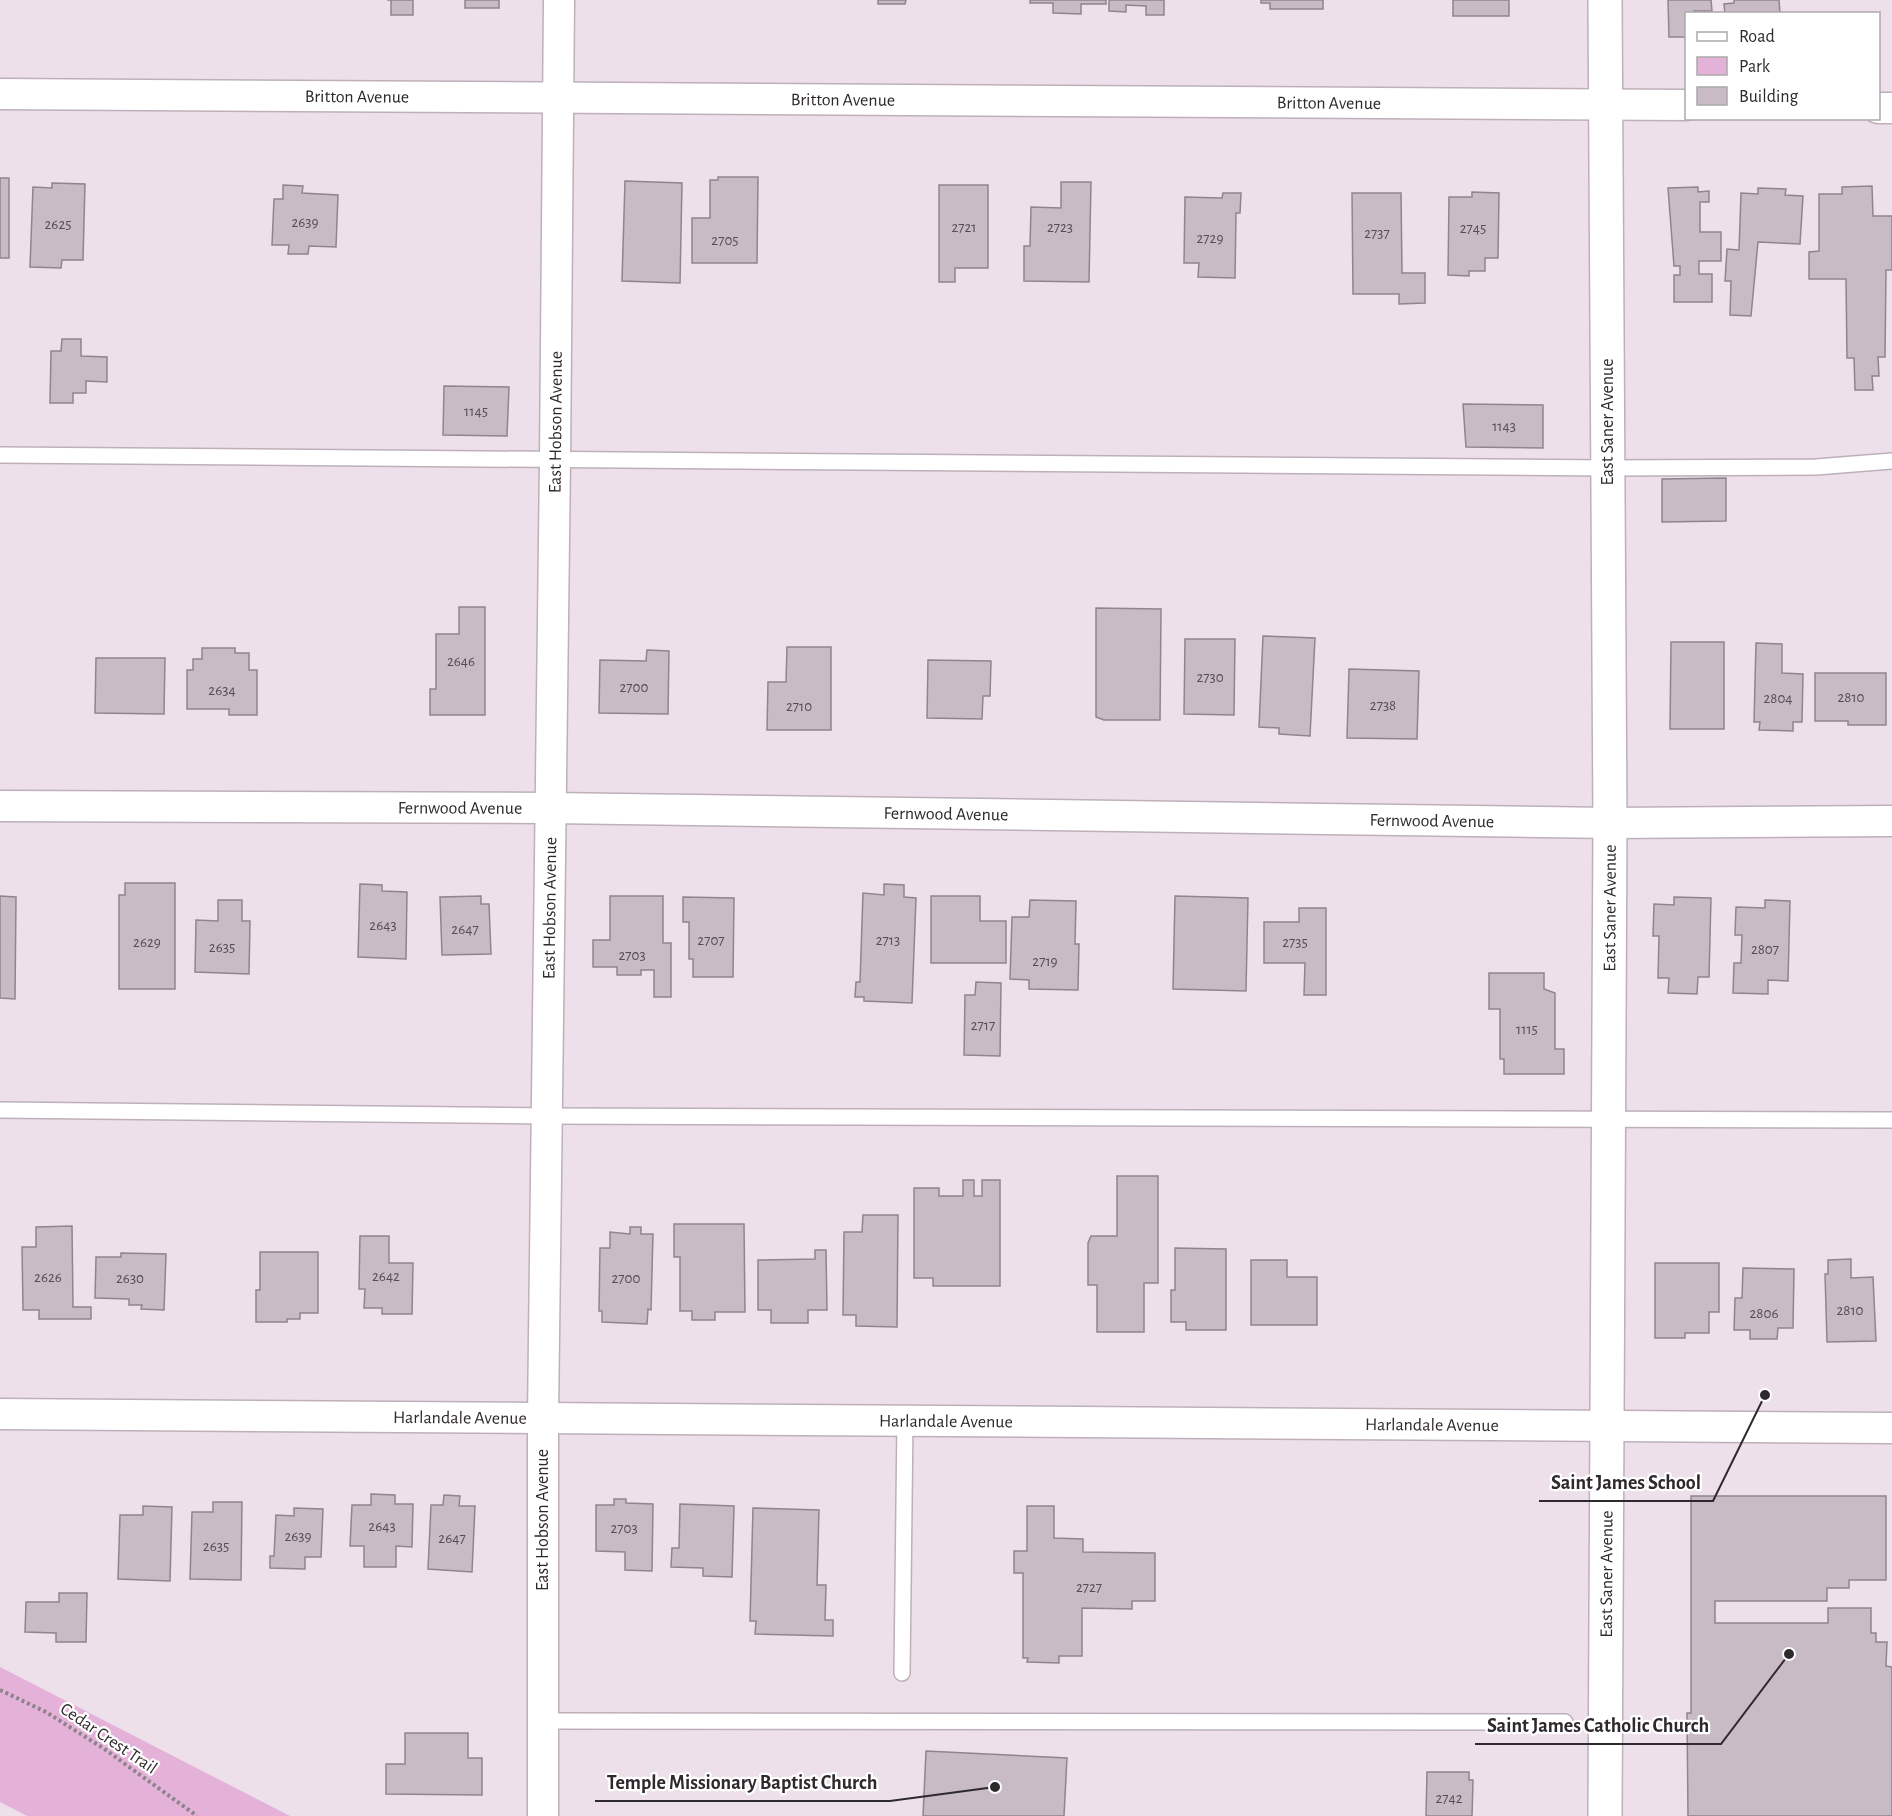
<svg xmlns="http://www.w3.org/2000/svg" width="1892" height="1816" viewBox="0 0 1892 1816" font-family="'Alegreya Sans',sans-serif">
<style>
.green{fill:#e4b1d9}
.building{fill:#c8bbc5;stroke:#90848d;stroke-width:1.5}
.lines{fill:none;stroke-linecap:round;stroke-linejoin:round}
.service-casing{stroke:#bdb0ba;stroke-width:18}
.minor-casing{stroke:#bdb0ba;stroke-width:33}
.tertiary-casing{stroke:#bdb0ba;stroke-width:36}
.path{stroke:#8d838a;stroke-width:4;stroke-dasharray:3 3;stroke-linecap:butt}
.service{stroke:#fff;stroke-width:15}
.minor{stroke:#fff;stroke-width:30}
.tertiary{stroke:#fff;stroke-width:33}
.labels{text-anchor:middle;stroke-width:4.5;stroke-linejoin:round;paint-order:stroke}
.number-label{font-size:15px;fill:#544e53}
.street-label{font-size:18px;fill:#2e292d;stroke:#fff}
.leader{fill:none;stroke:#2e292d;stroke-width:2}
.callout-dot{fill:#2e292d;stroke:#fff;stroke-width:2}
.callout-label{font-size:20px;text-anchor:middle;font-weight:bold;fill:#2e292d;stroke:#fff;stroke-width:4.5;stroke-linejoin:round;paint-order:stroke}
</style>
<rect width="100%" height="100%" fill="#eee0ea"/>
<polygon class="green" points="0,1667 290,1816 27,1816 0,1802"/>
<g class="building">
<polygon points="387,0 413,0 413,15 391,15 391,0"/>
<rect x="465" y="0" width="34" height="8"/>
<polygon points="878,0 906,0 905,4 878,4"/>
<polygon points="1030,0 1106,0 1106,4 1081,4 1081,14 1053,13 1053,3 1030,3"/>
<polygon points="1109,0 1164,0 1164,15 1146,15 1146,6 1126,5 1126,12 1109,11"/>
<polygon points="1261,0 1323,0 1323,9 1270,9 1270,3 1261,3"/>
<rect x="1453" y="0" width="56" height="16"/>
<polygon points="1668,0 1711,0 1712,11 1694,11 1694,14 1686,14 1686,37 1669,37"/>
<polygon points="1734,0 1779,0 1780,14 1725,14 1724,4 1734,3"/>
<polygon points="718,177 758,177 757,263 692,263 692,218 710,218 710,180 718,180"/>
<rect x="0" y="178" width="9" height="80"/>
<polygon points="625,181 682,183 680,283 622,281"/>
<polygon points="1061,182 1091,182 1089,282 1024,281 1024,246 1030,246 1031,207 1061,208"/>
<polygon points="52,183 85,184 83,260 62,260 61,268 30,267 33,187 52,188"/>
<polygon points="283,185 303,186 302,193 338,195 336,247 309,246 308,254 288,254 289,245 272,245 274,199 283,199"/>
<polygon points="939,185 988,185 988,268 955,268 955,282 939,282"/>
<polygon points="1872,186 1873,216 1892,216 1892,270 1886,270 1885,357 1878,357 1879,376 1872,376 1873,390 1855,390 1854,358 1847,358 1846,279 1809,279 1809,252 1819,251 1819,194 1842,194 1842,187"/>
<polygon points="1698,187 1698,192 1709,191 1709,202 1700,202 1700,232 1721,232 1721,261 1699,261 1699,274 1712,274 1712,302 1674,302 1674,275 1680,275 1680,266 1674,266 1668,188"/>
<polygon points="1758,188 1786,189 1785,195 1803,196 1800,244 1758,242 1751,316 1730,315 1731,281 1725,281 1727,249 1739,250 1741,193 1758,194"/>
<polygon points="1472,192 1499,193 1498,258 1485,258 1485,271 1469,271 1469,276 1448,275 1449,197 1472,197"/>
<polygon points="1223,193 1241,193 1240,213 1236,213 1235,278 1198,277 1199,263 1184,263 1185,197 1222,198"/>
<polygon points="1352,193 1401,193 1402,273 1425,273 1425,303 1399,304 1399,294 1353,294"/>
<polygon points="62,339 81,339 81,356 107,357 107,382 86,381 86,393 73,393 73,403 50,403 51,351 61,351"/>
<polygon points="444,386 509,387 507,436 443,435"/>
<polygon points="1463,404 1543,405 1543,448 1466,447"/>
<polygon points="1726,478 1726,521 1662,522 1662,479"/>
<polygon points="459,607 485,607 485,715 430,715 430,689 436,689 436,634 459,634"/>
<polygon points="1096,608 1161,609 1160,720 1104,720 1096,717"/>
<polygon points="1263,636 1315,638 1310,736 1279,734 1279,728 1259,727"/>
<polygon points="1185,639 1235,639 1234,715 1184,714"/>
<polygon points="1671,642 1724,642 1724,729 1670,729"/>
<polygon points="1756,643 1782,644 1782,673 1803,674 1802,722 1793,722 1793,731 1759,730 1760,722 1754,722"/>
<polygon points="787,647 831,647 831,730 767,730 768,682 786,682"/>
<polygon points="202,648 235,648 235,653 249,653 249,670 257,670 257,715 229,715 229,709 187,709 187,670 193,670 193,659 202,659"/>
<polygon points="647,650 669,651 668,714 599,713 600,660 646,661"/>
<polygon points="96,658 165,658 164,714 95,713"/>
<polygon points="928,660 991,661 990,696 983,696 982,719 927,718"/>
<polygon points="1349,669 1419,671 1417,739 1347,738"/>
<polygon points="1815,673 1886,673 1886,725 1848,725 1848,721 1815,721"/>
<polygon points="125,883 175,883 175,989 119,989 119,895 125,895"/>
<polygon points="360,884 382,885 382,891 407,892 406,959 358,957"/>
<polygon points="884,884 904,885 904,897 916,898 912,1003 864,1001 864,997 855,997 856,982 860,982 863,893 884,895"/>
<polygon points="0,896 16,897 15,999 0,998"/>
<polygon points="481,896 481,904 489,904 491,954 442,955 440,897"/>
<polygon points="610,896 663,896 663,943 671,943 671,997 654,997 654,970 641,970 641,975 617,975 617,967 593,967 593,940 610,940"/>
<polygon points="931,896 980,896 980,921 1006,921 1006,963 931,963"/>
<polygon points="1175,896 1248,898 1246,991 1173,989"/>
<polygon points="683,897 734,898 733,977 693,977 693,959 689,959 689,922 683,922"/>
<polygon points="1674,897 1711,898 1709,977 1698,977 1697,994 1668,993 1669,978 1658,978 1659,936 1653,936 1654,904 1674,905"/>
<polygon points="218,900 242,900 242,921 250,921 249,974 195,972 196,920 218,921"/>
<polygon points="1030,900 1076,901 1075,944 1079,944 1078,990 1029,989 1029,980 1010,979 1012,917 1029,917"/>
<polygon points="1765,900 1790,901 1788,981 1768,980 1768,994 1733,993 1734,963 1741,963 1742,935 1735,935 1736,907 1765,908"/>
<polygon points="1299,908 1326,908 1326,995 1304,995 1305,963 1264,963 1264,922 1299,922"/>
<polygon points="1489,973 1544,973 1544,989 1555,993 1555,1049 1564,1049 1564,1074 1504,1074 1504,1059 1500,1059 1500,1009 1489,1009"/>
<polygon points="976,982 1001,983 1000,1056 964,1055 965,995 975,995"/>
<polygon points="1117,1176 1158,1176 1158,1283 1144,1283 1144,1332 1097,1332 1097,1285 1088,1285 1088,1243 1091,1236 1117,1236"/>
<polygon points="963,1180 974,1180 974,1196 982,1196 982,1180 1000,1180 1000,1286 933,1286 933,1278 914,1278 914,1188 939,1188 939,1196 963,1196"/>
<polygon points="863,1215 898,1215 897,1327 856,1326 856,1315 843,1315 844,1232 862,1232"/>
<polygon points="674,1224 744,1224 745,1312 715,1312 715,1320 692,1320 692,1311 680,1311 680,1257 674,1257"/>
<polygon points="72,1226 73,1307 91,1307 91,1319 39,1319 39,1310 23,1310 22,1247 36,1247 36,1227"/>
<polygon points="630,1227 641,1227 641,1234 653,1234 651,1310 648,1309 647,1324 602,1322 602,1311 599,1311 600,1248 610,1248 610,1232 630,1234"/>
<polygon points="360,1236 389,1236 389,1263 413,1263 412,1314 382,1314 382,1308 364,1308 365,1289 359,1289"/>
<polygon points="1175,1248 1226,1249 1226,1330 1186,1330 1186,1322 1171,1322 1171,1290 1175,1290"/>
<polygon points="815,1250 826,1250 827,1310 808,1310 808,1323 771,1323 771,1310 758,1310 758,1260 815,1259"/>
<polygon points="260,1252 318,1252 318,1313 300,1313 300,1319 287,1319 287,1322 256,1322 256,1290 260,1290"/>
<polygon points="121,1253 166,1254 164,1310 141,1309 142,1305 129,1305 129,1299 95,1298 96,1257 121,1257"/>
<polygon points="1851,1259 1851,1278 1873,1277 1876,1341 1827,1342 1825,1274 1828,1274 1828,1260"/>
<polygon points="1251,1260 1287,1260 1287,1277 1317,1277 1317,1325 1251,1325"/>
<polygon points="1655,1263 1719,1263 1719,1312 1709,1312 1709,1333 1685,1333 1685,1338 1655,1338"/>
<polygon points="1743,1268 1794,1269 1793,1328 1778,1328 1777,1339 1750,1339 1750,1330 1734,1330 1735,1298 1742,1298"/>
<polygon points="371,1494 395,1495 395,1504 413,1504 412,1547 396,1546 396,1567 364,1567 364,1546 350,1546 352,1505 371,1505"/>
<polygon points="444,1495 460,1496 459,1506 475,1506 472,1572 428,1569 431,1505 443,1505"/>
<polygon points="1691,1496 1886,1496 1886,1580 1849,1580 1849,1588 1827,1588 1827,1601 1715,1601 1715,1623 1828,1623 1828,1608 1871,1608 1871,1633 1876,1633 1876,1642 1887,1642 1886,1666 1892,1667 1892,1816 1688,1816 1687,1713 1691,1713"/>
<polygon points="614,1499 626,1499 626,1503 653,1504 652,1571 625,1570 625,1552 596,1551 596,1505 614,1505"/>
<polygon points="213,1502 242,1502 241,1580 190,1579 192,1512 213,1512"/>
<polygon points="680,1504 734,1506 732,1577 703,1576 703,1568 671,1567 672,1548 679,1548"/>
<polygon points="143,1506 172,1507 170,1581 118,1579 120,1515 143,1515"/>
<polygon points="1027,1506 1054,1506 1054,1538 1083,1539 1083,1552 1155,1553 1155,1601 1132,1601 1132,1609 1082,1608 1082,1656 1059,1656 1059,1663 1027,1662 1028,1658 1023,1658 1023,1573 1014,1573 1014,1551 1027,1551"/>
<polygon points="294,1508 323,1509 321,1557 305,1557 305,1569 270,1568 270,1556 274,1556 276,1515 294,1516"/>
<polygon points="753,1508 819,1510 817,1585 826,1585 825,1620 833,1620 833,1636 755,1634 756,1621 750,1621"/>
<polygon points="59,1593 87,1593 86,1642 56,1642 56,1633 25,1632 26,1602 59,1602"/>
<polygon points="405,1733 468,1733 468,1758 482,1758 482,1795 386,1794 386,1764 405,1764"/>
<polygon points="926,1751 1067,1758 1064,1816 923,1816"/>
<polygon points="1427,1772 1469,1772 1469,1780 1473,1780 1472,1816 1426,1816"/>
</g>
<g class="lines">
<defs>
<g id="service">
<polyline points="0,455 1607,468 1816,467 1892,461"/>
<polyline points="0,1110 547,1116 1892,1120"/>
<polyline points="902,1673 905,1421"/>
<polyline points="542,1721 1565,1722"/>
</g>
<g id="minor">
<path id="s1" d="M0 94 1686 105"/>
<polyline points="1878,108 1892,108"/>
<path id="s2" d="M0 806 551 808 1610 823 1892 821"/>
<path id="s3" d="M0 1414 1892 1428"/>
<path id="s4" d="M543 1816V1417L555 460 559 0"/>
</g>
<g id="tertiary">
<path id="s5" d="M1605 1816 1610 823 1605 0"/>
</g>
</defs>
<use href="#service" class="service-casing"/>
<use href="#minor" class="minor-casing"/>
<use href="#tertiary" class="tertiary-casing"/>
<polyline class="path" points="0,1690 46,1712 103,1748 197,1816"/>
<use href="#service" class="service"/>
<use href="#minor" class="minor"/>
<use href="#tertiary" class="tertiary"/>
</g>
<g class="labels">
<g class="number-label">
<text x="305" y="227">2639</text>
<text x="58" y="229">2625</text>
<text x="964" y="232">2721</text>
<text x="1060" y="232">2723</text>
<text x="1473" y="233">2745</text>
<text x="1377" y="238">2737</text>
<text x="1210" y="243">2729</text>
<text x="725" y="245">2705</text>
<text x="476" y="416">1145</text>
<text x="1504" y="431">1143</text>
<text x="461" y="666">2646</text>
<text x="1210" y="682">2730</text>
<text x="634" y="692">2700</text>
<text x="222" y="695">2634</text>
<text x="1851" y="702">2810</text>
<text x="1778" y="703">2804</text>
<text x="1383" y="710">2738</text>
<text x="799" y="711">2710</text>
<text x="383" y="930">2643</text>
<text x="465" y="934">2647</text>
<text x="711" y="945">2707</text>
<text x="888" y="945">2713</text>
<text x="147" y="947">2629</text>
<text x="1295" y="947">2735</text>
<text x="222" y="952">2635</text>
<text x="1765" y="954">2807</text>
<text x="632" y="960">2703</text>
<text x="1045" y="966">2719</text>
<text x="983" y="1030">2717</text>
<text x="1527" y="1034">1115</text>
<text x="386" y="1281">2642</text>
<text x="48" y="1282">2626</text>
<text x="130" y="1283">2630</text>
<text x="626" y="1283">2700</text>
<text x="1850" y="1315">2810</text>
<text x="1764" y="1318">2806</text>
<text x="382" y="1531">2643</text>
<text x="624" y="1533">2703</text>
<text x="298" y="1541">2639</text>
<text x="452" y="1543">2647</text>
<text x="216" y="1551">2635</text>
<text x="1089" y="1592">2727</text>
<text x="1449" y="1803">2742</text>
</g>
<g class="street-label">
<text dy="6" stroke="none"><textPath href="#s1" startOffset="357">Britton Avenue</textPath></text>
<text dy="6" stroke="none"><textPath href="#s1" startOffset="843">Britton Avenue</textPath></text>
<text dy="6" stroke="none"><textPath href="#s1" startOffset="1329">Britton Avenue</textPath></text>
<text dy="6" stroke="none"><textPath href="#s4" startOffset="1394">East Hobson Avenue</textPath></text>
<text transform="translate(1607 422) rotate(-90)" y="6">East Saner Avenue</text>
<text dy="6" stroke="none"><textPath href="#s2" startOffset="460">Fernwood Avenue</textPath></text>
<text dy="6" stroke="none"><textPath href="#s2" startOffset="946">Fernwood Avenue</textPath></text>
<text dy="6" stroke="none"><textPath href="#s2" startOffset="1432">Fernwood Avenue</textPath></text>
<text dy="6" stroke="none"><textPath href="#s4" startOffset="908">East Hobson Avenue</textPath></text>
<text dy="6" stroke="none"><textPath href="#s5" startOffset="908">East Saner Avenue</textPath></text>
<text dy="6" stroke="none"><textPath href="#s3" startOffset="460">Harlandale Avenue</textPath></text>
<text dy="6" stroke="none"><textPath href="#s3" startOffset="946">Harlandale Avenue</textPath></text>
<text dy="6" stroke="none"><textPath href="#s3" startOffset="1432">Harlandale Avenue</textPath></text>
<text transform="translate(542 1520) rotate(-90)" y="6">East Hobson Avenue</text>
<text dy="6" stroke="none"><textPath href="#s5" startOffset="242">East Saner Avenue</textPath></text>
<text transform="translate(109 1738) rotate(34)" y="6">Cedar Crest Trail</text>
</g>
</g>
<path class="leader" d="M1765 1395L1713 1501H1539M1789 1654L1721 1744H1475M995 1787L890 1801H595"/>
<g class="callout-dot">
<circle cx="1765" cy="1395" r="6"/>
<circle cx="1789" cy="1654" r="6"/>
<circle cx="995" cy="1787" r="6"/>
</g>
<g class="callout-label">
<text x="1626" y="1489">Saint James School</text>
<text x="1598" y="1732">Saint James Catholic Church</text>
<text x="742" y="1789">Temple Missionary Baptist Church</text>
</g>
<rect x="1685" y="12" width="195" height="108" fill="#ffffff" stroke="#aba9ab" stroke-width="1.5"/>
<rect x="1697" y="32" width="30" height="9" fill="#ffffff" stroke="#aba9ab" stroke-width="1.5"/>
<text x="1739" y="42" font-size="18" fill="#2e292d">Road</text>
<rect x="1697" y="57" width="30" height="18" fill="#e4b1d9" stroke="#aba9ab" stroke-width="1.5"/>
<text x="1739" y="72" font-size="18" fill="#2e292d">Park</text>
<rect x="1697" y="87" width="30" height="18" fill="#c8bbc5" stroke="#aba9ab" stroke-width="1.5"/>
<text x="1739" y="102" font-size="18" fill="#2e292d">Building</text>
</svg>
